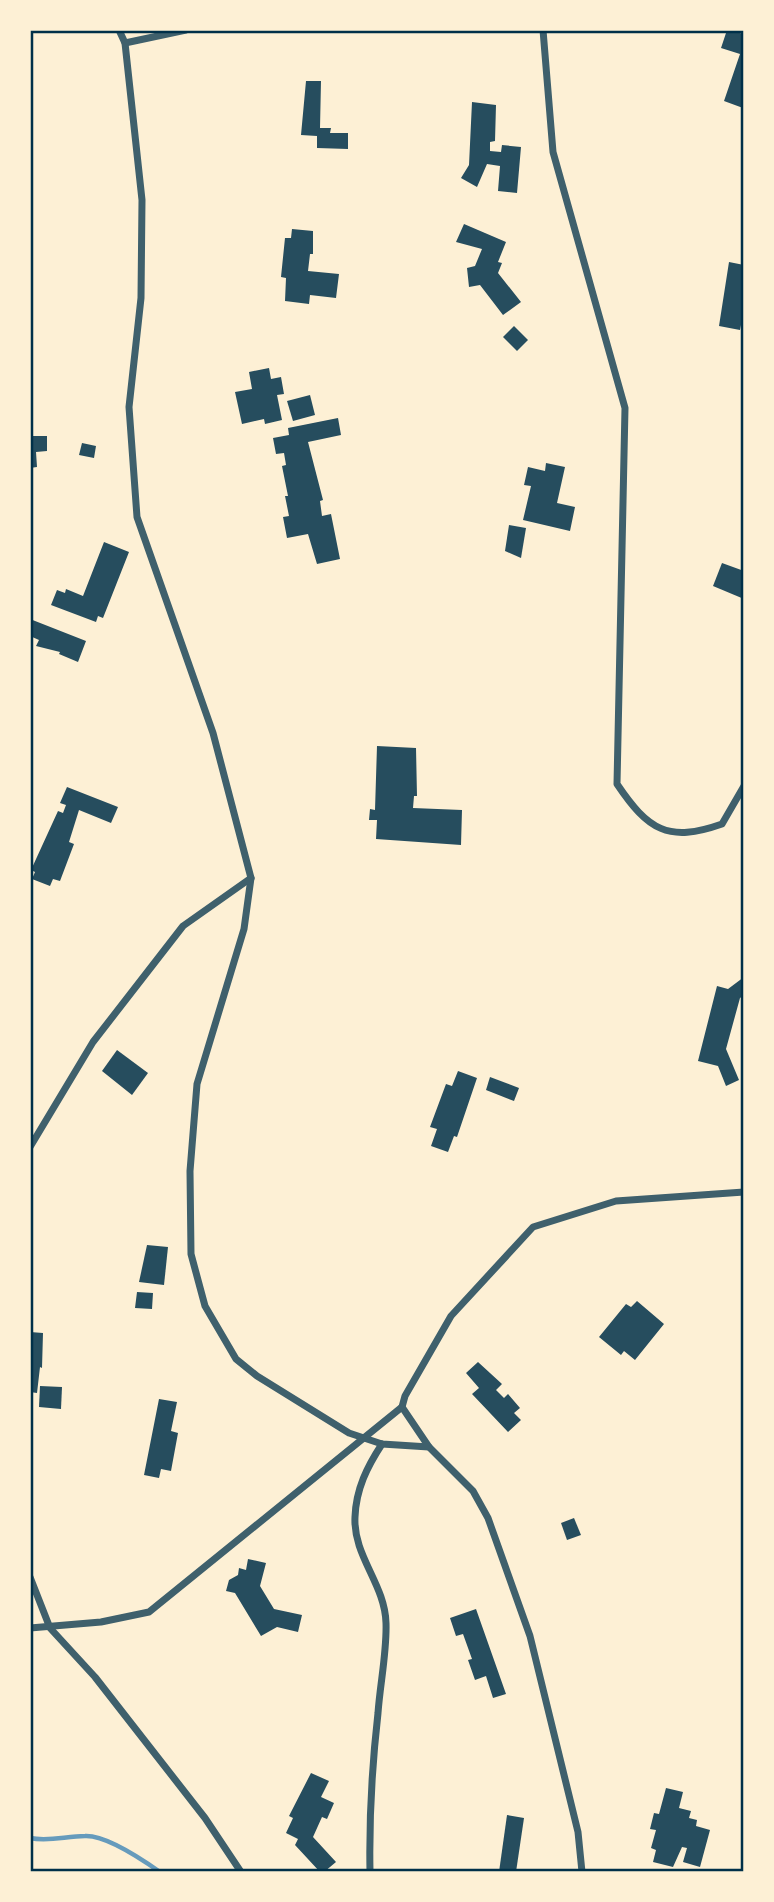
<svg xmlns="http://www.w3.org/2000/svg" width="774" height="1902" viewBox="0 0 774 1902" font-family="Inter,sans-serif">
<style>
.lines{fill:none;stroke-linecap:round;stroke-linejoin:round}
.stream{stroke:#669bbc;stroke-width:4.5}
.building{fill:#264d5e}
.minor{stroke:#3f606c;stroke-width:7}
.neatline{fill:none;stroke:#003049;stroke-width:2.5}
</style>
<rect width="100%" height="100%" fill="#fdf0d5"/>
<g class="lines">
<path class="stream" d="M30 1838C49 1842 66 1836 85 1836 106 1835 143 1860 160 1872"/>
</g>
<g class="building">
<polygon points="727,30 744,34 743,108 724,101 740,54 721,48"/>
<polygon points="306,81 321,81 320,128 331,128 330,133 348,133 348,149 317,148 317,136 301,135"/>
<polygon points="472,102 496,105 495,141 490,142 490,151 501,152 502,145 521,147 517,193 498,191 500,166 487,164 477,187 461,178 469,165"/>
<polygon points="464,224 506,242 498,262 502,263 498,273 521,302 503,315 480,285 469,287 467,268 475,266 482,249 456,242"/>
<polygon points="292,229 313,231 313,254 310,254 308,271 339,274 336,298 310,295 309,304 285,301 286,278 281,277 285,238 291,238"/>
<polygon points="729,262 744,265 744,326 741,325 740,330 719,326"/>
<polygon points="514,326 528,340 517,351 503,337"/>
<polygon points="269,368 271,379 281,377 284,394 277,395 282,420 265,424 264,419 242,424 235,392 252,389 249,372"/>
<polygon points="310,395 315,415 293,421 287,401"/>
<polygon points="338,418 341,435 308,442 323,500 320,501 322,516 331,514 340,559 317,564 308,534 287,538 283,517 289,516 285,496 288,496 282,466 286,465 284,453 276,454 273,438 289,435 288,428"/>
<polygon points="30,431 33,431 33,436 47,436 47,451 36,452 37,467 30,468"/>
<polygon points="82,443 96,446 94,458 79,455"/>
<polygon points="546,463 565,467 557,503 575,507 570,531 523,520 531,486 524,485 528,467 545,471"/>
<polygon points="509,525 526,528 521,558 505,551"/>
<polygon points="104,542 129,552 103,618 98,616 96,622 51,605 57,590 65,593 66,589 83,596"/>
<polygon points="722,563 744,571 744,599 713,586"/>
<polygon points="30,619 86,641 78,662 59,654 60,652 36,646 39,640 30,636"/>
<polygon points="377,746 416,748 417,796 414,796 413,808 462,810 461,845 376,839 377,820 369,820 370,809 375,810"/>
<polygon points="67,787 118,807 111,823 79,810 69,842 74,844 60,881 53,879 50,886 32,879 35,872 31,870 58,811 63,813 66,805 60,803"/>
<polygon points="744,977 744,995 740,998 726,1049 739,1080 726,1086 718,1066 698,1061 717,986 728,989"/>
<polygon points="117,1050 148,1073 132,1095 102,1071"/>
<polygon points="458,1071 477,1078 457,1137 454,1136 448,1152 431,1146 437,1129 430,1127 446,1084 452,1086"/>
<polygon points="490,1077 519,1088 514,1101 486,1090"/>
<polygon points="147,1245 168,1247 164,1285 139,1282"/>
<polygon points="137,1292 153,1293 152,1309 135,1308"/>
<polygon points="637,1301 664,1324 635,1360 624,1351 621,1355 599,1337 626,1304 631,1307"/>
<polygon points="30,1332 43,1333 42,1368 40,1367 37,1393 30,1392"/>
<polygon points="478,1362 502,1384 496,1390 504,1398 508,1394 520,1408 514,1413 521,1420 508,1432 472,1394 479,1388 466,1373"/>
<polygon points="40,1386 62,1387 61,1409 39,1407"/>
<polygon points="159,1399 177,1402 171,1431 178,1433 171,1471 161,1469 159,1478 144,1475"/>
<polygon points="574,1518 581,1535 567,1540 561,1523"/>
<polygon points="248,1559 266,1563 260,1586 274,1609 302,1615 298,1632 277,1627 261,1636 235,1593 226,1591 229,1580 238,1575 239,1568 246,1570"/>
<polygon points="476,1609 506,1694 493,1698 486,1676 475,1680 468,1660 472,1659 463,1634 456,1636 450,1618"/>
<polygon points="311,1773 329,1781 321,1797 334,1803 327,1819 322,1817 313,1837 336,1862 324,1872 320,1872 295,1845 298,1839 286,1833 293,1818 289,1816"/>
<polygon points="666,1788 683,1792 679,1808 691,1811 689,1818 697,1820 696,1826 710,1830 700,1867 683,1862 687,1848 682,1847 673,1867 653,1862 656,1850 651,1848 656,1830 650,1829 654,1813 659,1814"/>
<polygon points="507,1815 524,1818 516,1872 499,1872"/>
</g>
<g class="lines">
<g class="minor">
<polyline points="119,30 125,43 142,200 141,298 129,407 137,517 213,733 251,878 244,929 197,1084 190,1171 191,1254 205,1306 236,1359 257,1376 349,1433 382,1444 429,1447 473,1491 488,1518 530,1636 578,1832 582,1872"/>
<path d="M543 30 553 152 625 408 617 784C648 830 668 843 722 824L744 786"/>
<polyline points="125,43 186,30"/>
<polyline points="30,1147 93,1042 183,926 251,878"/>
<polyline points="429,1447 402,1407 405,1396 451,1316 533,1227 616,1201 744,1192"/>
<polyline points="30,1577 50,1628 95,1677 205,1818 241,1872"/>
<polyline points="30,1628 101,1622 149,1612 402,1407"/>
<path d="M370 1872C369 1819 372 1766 378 1713 380 1684 387 1652 386 1623 385 1584 353 1556 355 1517 356 1489 367 1467 382 1444"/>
</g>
</g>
<rect width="774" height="1902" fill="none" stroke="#fdf0d5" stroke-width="63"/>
<rect x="32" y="32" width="710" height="1838" class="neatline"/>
</svg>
